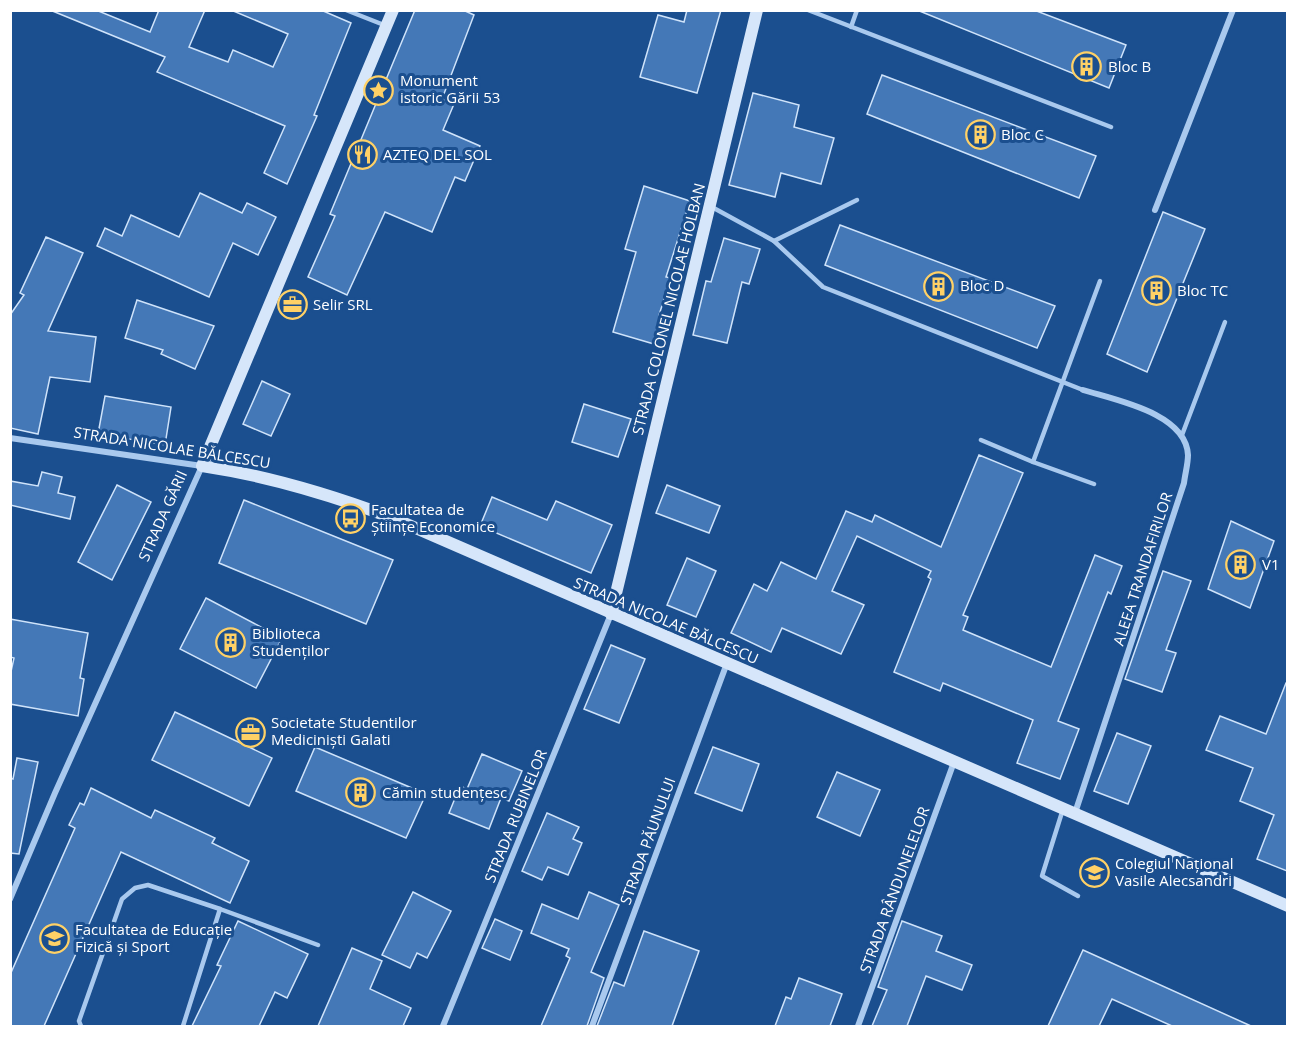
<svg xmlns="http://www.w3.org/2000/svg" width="1298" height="1037" viewBox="0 0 1298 1037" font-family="'Open Sans',sans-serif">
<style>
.building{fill:#4478b7;stroke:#cfe3fa;stroke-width:1.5}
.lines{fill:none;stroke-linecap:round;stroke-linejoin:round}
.lane{stroke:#a9c9ee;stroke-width:4.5}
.street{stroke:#a9c9ee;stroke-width:6}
.secondary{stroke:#d6e6fa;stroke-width:12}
.labels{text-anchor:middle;stroke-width:6;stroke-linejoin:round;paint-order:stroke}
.poi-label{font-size:15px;fill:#fff;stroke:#1b4f8f;text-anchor:start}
.street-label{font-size:15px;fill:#fff;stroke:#1b4f8f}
</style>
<rect width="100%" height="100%" fill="#1b4f8f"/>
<g class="building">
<polygon points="50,10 96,10 150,32 159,10 205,10 189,47 228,62 233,50 273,67 288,34 231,10 321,10 351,23 314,115 317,116 287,184 264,173 285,126 157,72 165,57"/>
<polygon points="415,10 463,10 474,15 442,99 454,104 443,130 480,146 465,181 455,177 432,232 385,212 347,295 308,277 335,216 330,214"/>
<polygon points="687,10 721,10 697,93 640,77 658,15 684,22"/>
<polygon points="917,10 1034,10 1126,45 1109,88"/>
<polygon points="882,75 1096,156 1079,198 867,114"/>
<polygon points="753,93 799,105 794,127 834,138 821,184 781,173 775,197 729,185"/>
<polygon points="644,186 690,201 666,277 671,278 659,315 662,316 654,344 613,332 636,252 625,249"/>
<polygon points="200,193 242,213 247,203 276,217 258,255 233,243 209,297 97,246 105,228 122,236 131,215 179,237"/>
<polygon points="1163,212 1205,229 1147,372 1107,354"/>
<polygon points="840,225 1055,306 1037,348 825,265"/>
<polygon points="46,237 83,253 48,331 96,337 90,382 50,377 38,434 10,428 10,315 24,295 20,293"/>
<polygon points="724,238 760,249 749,284 742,282 727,343 693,335 706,281 711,282"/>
<polygon points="137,300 214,326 195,369 161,354 163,350 125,338"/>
<polygon points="262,381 290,394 271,436 243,424"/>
<polygon points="105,396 171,407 165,445 98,434"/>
<polygon points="584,404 631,419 618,457 572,442"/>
<polygon points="979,455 1023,473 963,615 968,617 963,630 1051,667 1095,555 1122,566 1111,594 1108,592 1058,721 1079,729 1060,779 1017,763 1033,720 943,683 940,691 894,672 931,579 928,577 931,571 857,536 832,591 864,605 841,654 782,628 771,652 731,633 754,584 767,591 781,562 816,579 846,511 872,522 875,515 941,547"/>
<polygon points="42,472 62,477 58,493 75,497 70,519 10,505 10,481 38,486"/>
<polygon points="117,485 151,502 112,580 78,562"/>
<polygon points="667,485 720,506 709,533 656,513"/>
<polygon points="492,497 547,520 556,501 612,525 591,573 480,526"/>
<polygon points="244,500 393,560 366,624 219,563"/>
<polygon points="1231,521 1274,541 1250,608 1208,589"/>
<polygon points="687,558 716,571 696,617 667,605"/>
<polygon points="1163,571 1191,581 1166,650 1176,653 1162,692 1125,679"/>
<polygon points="206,598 282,638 256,688 180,649"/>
<polygon points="10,619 88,633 80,678 84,679 78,716 10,704 10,676 14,658 10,657"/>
<polygon points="611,645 645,659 619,723 584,709"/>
<polygon points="1286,683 1287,683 1287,871 1257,859 1274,815 1240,801 1253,768 1206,750 1220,716 1266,734"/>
<polygon points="175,712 272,758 249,806 152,760"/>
<polygon points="1117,733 1151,746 1128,804 1094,791"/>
<polygon points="315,747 426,794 406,838 296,791"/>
<polygon points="713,747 759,764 742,811 695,793"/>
<polygon points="482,754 522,771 509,801 501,798 489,829 449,813 460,786 467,789"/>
<polygon points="17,758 38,762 19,854 10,853 10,778 13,779"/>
<polygon points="837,772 880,790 860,836 817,817"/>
<polygon points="91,788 151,818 155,810 215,838 212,843 249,861 230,903 121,852 44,1026 10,1026 10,975 75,828 69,825 80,803 84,805"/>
<polygon points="547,813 579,827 573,839 582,843 568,875 548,867 542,880 522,871"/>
<polygon points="413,892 451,911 427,958 417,953 410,968 382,955"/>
<polygon points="589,892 619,905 591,972 604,978 587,1026 541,1026 570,958 566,956 569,949 531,933 542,904 578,919"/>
<polygon points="495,919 522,931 510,960 482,948"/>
<polygon points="238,921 308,954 287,998 275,992 259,1026 192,1026 221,966 217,965"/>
<polygon points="902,921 942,936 936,951 972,965 962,990 926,976 907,1026 872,1026 887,990 878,987"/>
<polygon points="644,931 699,951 672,1026 597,1026 614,982 624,986"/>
<polygon points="352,948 382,961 370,989 411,1008 403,1026 318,1026"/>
<polygon points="1083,950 1251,1026 1172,1026 1112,999 1099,1026 1048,1026"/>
<polygon points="799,978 842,994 830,1026 775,1026 786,997 791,999"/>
</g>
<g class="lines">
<g class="lane">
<polyline points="346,10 384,25"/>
<polyline points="808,10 1111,127"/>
<polyline points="851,27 857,10"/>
<polyline points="710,206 774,241 823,287 1083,390"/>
<polyline points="774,241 857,200"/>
<polyline points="1182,435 1225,322"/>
<polyline points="981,440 1033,462 1094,484"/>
<polyline points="1033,462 1100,281"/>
<polyline points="1063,809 1042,876 1078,896"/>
<polyline points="81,1026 79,1021 122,899 135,888 148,885 220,909 318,945"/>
<polyline points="183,1026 220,909"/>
</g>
<g class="street">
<polyline points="1155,210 1233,10"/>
<polyline points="10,438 202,466 55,793 10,899"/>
<path d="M1075 813 1184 483C1185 474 1188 464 1188 455 1186 413 1115 400 1083 390"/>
<polyline points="443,1026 611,614"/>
<polyline points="592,1026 727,663"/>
<polyline points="858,1026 954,762"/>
</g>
<g class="secondary">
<path d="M393 10 202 466C269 476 332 495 395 519L1288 906"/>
<polyline points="611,614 757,10"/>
</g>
</g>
<defs>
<symbol id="building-ring" viewBox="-11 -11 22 22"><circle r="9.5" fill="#1b4f8f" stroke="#ffd166" stroke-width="1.5"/><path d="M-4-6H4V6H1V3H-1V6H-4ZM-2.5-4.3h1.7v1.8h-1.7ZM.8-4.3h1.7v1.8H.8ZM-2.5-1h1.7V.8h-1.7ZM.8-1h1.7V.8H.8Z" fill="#ffd166"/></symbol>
<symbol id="sight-ring" viewBox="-11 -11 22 22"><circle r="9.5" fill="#1b4f8f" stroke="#ffd166" stroke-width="1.5"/><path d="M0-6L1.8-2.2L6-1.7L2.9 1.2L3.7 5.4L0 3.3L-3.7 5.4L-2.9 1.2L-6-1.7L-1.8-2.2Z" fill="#ffd166"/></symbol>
<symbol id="restaurant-ring" viewBox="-11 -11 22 22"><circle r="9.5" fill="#1b4f8f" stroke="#ffd166" stroke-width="1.5"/><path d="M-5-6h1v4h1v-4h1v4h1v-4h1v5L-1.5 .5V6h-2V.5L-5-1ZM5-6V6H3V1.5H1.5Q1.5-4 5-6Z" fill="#ffd166"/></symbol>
<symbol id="office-ring" viewBox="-11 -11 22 22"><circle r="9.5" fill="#1b4f8f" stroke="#ffd166" stroke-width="1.5"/><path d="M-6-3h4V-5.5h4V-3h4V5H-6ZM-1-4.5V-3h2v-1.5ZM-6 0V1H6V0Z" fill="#ffd166"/></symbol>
<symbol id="bus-ring" viewBox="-11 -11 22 22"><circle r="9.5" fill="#1b4f8f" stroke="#ffd166" stroke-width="1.5"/><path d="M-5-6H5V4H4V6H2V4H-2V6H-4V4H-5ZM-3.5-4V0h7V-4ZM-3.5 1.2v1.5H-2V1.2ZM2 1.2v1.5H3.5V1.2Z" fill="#ffd166"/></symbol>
<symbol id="university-ring" viewBox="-11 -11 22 22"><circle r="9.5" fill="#1b4f8f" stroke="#ffd166" stroke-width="1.5"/><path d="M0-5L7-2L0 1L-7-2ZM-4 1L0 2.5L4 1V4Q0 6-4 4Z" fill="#ffd166"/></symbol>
</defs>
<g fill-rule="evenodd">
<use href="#building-ring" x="1070" y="50" width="33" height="33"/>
<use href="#sight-ring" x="362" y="74" width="33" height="33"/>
<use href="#building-ring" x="964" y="118" width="33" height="33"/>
<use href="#restaurant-ring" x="346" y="138" width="33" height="33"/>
<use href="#building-ring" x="922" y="270" width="33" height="33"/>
<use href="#building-ring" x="1140" y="274" width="33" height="33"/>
<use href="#office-ring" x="276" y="288" width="33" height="33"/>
<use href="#bus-ring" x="334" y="502" width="33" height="33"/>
<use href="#building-ring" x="1224" y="548" width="33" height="33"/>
<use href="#building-ring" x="214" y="626" width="33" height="33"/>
<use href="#office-ring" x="234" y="716" width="33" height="33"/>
<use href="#building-ring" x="344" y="776" width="33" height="33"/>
<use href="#university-ring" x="1078" y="856" width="33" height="33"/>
<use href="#university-ring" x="38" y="922" width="33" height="33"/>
</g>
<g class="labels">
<g class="poi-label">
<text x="1108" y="72">Bloc B</text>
<text x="400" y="86">Monument<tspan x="400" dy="17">istoric Gării 53</tspan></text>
<text x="1001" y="140">Bloc C</text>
<text x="383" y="160">AZTEQ DEL SOL</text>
<text x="960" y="291">Bloc D</text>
<text x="1177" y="296">Bloc TC</text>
<text x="313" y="310">Selir SRL</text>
<text x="371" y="515">Facultatea de<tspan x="371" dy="17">Științe Economice</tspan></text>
<text x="1262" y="570">V1</text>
<text x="252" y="639">Biblioteca<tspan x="252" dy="17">Studenților</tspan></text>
<text x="271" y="728">Societate Studentilor<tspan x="271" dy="17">Mediciniști Galati</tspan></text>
<text x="382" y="798">Cămin studențesc</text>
<text x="1115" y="869">Colegiul Național<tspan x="1115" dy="17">Vasile Alecsandri</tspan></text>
<text x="75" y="935">Facultatea de Educație<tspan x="75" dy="17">Fizică și Sport</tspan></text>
</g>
<g class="street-label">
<text transform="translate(669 309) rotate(-76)" y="5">STRADA COLONEL NICOLAE HOLBAN</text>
<text transform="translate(172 448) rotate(9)" y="5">STRADA NICOLAE BĂLCESCU</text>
<text transform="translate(163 516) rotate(-66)" y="5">STRADA GĂRII</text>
<text transform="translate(1143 569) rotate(-72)" y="5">ALEEA TRANDAFIRILOR</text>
<text transform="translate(666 621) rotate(23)" y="5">STRADA NICOLAE BĂLCESCU</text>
<text transform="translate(516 816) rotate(-68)" y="5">STRADA RUBINELOR</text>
<text transform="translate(648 841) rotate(-70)" y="5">STRADA PĂUNULUI</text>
<text transform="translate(895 890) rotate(-70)" y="5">STRADA RÂNDUNELELOR</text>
</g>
</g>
<rect width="1298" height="1037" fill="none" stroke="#ffffff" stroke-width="24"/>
</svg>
